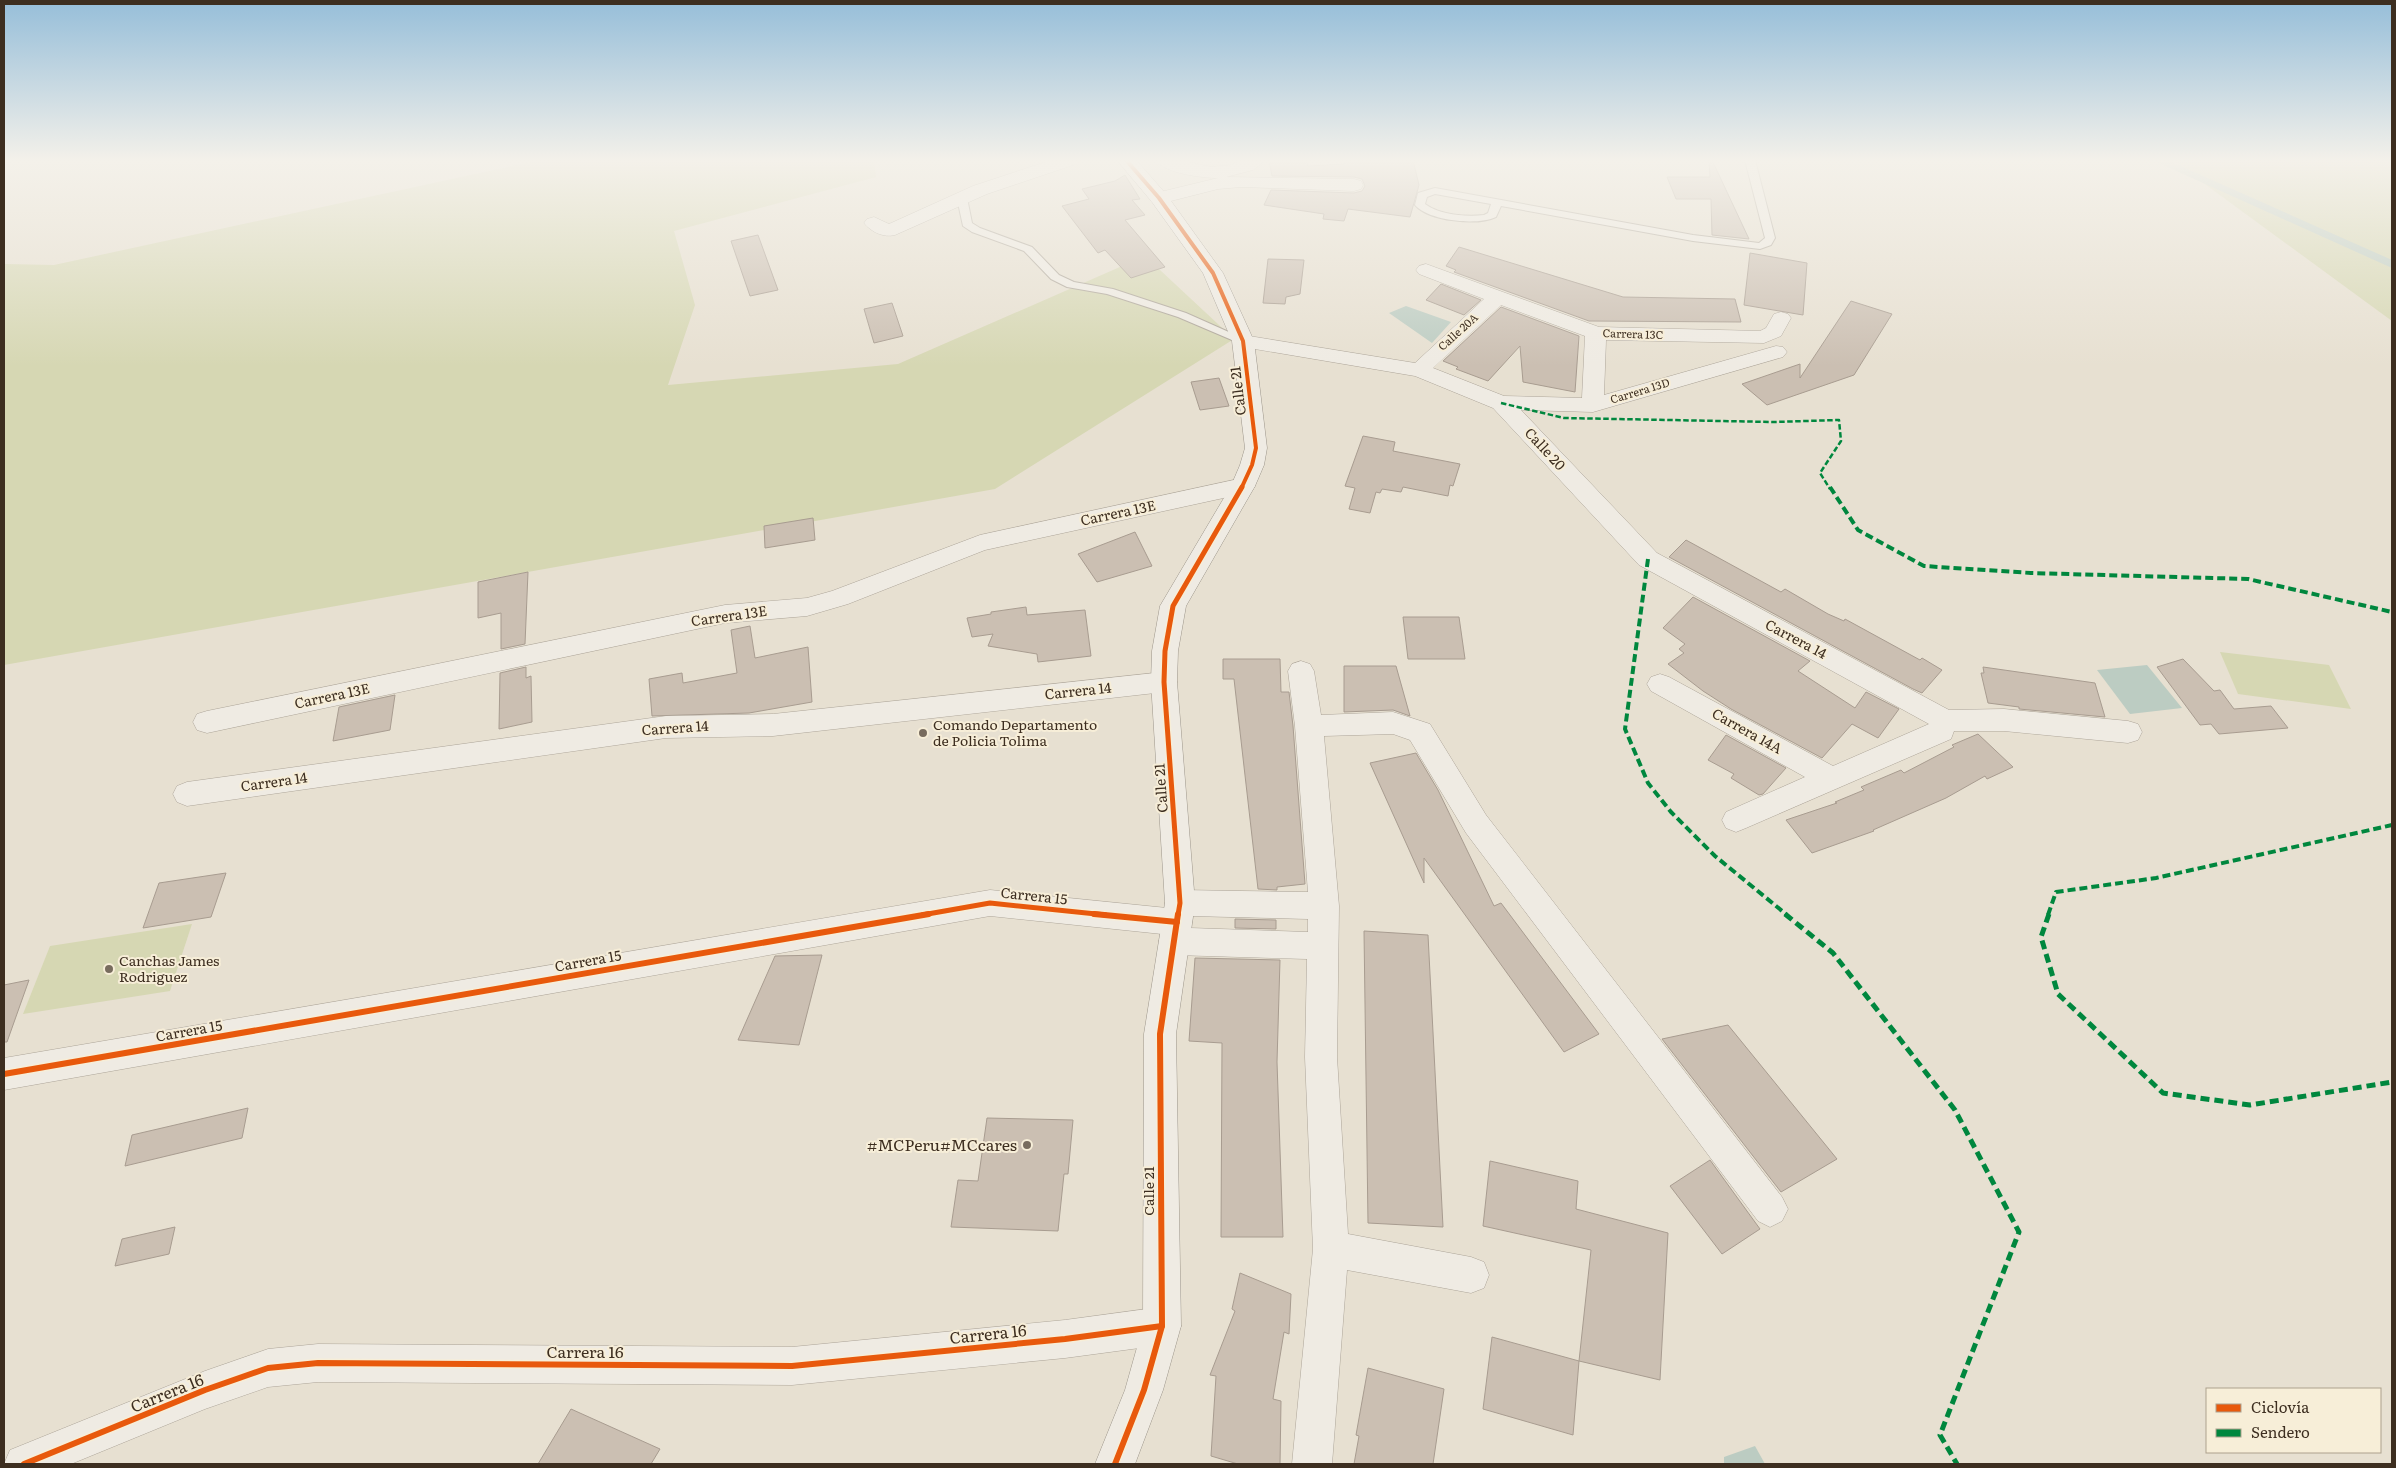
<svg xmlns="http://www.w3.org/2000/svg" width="2396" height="1468" viewBox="0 0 2396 1468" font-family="Literata,serif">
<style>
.green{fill:#d6d7b3}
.water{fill:#bcccc2}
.building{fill:#cbbfb2;stroke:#a89c90}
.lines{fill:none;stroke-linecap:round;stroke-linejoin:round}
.lane-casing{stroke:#ada599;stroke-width:2}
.street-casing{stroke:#ada599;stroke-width:1}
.secondary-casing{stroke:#9c958a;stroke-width:1}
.lane{fill:#efebe3;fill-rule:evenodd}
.street{fill:#efebe3;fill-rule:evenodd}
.secondary{fill:#efebe3;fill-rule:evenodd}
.quiet-far2{stroke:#00873e;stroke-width:2.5;stroke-dasharray:5.5 2.5;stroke-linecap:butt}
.quiet-far1{stroke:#00873e;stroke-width:4;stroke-dasharray:8 4;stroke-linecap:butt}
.quiet{stroke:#00873e;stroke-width:5;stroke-dasharray:9 5;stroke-linecap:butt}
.cycleway-far2-casing{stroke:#f7eed8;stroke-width:6}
.cycleway-far1-casing{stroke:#f7eed8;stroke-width:8}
.cycleway-casing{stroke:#f7eed8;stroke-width:9}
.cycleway-far2{stroke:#e8590c;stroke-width:4}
.cycleway-far1{stroke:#e8590c;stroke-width:5}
.cycleway{stroke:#e8590c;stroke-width:6}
.poi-dot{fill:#786c5e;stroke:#f7eed8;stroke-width:2}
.labels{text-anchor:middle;stroke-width:4;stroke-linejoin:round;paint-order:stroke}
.far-street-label{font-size:11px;fill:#3d2e20;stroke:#f7eed8}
.street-label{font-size:14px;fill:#3d2e20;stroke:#f7eed8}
.poi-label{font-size:14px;fill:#3d2e20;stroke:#f7eed8;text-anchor:start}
.near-poi-label{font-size:16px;fill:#3d2e20;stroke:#f7eed8;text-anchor:end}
.near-street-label{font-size:16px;fill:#3d2e20;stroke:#f7eed8}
</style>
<rect width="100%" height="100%" fill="#e7e0d1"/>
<g class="green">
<polygon points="540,160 874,160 876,177 674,231 695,305 668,385 898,364 1145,256 1234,339 995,489 4,665 4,264 54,265"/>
<polygon points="2172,160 2392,160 2392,321"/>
<polygon points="2220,652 2329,665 2351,709 2238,694"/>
<polygon points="192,924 170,991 23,1014 50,946"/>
</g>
<g class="water">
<polygon points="2152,160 2167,160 2392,260 2392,268"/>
<polygon points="1406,306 1451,322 1432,343 1389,313"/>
<polygon points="2147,665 2182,708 2130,714 2097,670"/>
<polygon points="1755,1446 1765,1464 1724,1464 1724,1457"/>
</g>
<g class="building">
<polygon points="1269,160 1307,160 1308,166 1344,164 1344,160 1413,160 1419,185 1410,217 1348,209 1344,221 1323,219 1324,214 1264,205 1271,190 1354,193 1362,191 1365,186 1362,179 1354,177 1272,176"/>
<polygon points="1709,160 1712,160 1749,239 1712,235 1711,199 1676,199 1667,177 1710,177"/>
<polygon points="1125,175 1140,199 1132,200 1145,215 1125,220 1165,267 1131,278 1105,250 1098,253 1062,206 1089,199 1082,189 1115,181"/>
<polygon points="758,235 778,290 750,296 731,241"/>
<polygon points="1459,247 1623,297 1735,299 1741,322 1589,321 1454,272 1456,270 1446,266"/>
<polygon points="1750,253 1807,263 1803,315 1744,305"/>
<polygon points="1268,259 1304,260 1300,294 1286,297 1285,304 1263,303"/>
<polygon points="1441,284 1481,300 1464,315 1426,300"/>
<polygon points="1851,301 1892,314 1854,375 1767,405 1742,384 1800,364 1800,378"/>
<polygon points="892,303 903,336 874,343 864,309"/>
<polygon points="1501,307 1579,336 1575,392 1523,382 1520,346 1488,381 1456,369 1458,367 1443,361"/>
<polygon points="1219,378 1229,406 1200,410 1191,382"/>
<polygon points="1363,436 1395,442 1393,451 1460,464 1453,486 1450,485 1448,496 1403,487 1401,492 1382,489 1380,493 1376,492 1370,513 1349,509 1355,488 1345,486"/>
<polygon points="813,518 815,540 765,548 764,526"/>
<polygon points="1135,532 1152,566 1097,582 1078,554"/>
<polygon points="1686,540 1781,592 1785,589 1828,614 1844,621 1845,619 1920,660 1922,658 1942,670 1922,693 1913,689 1669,557"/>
<polygon points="528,572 525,644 501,649 501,613 478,618 478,582"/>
<polygon points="1693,597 1810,661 1798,671 1855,708 1866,692 1899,709 1878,738 1852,724 1822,758 1731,709 1703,691 1668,664 1684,653 1679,649 1685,644 1663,628"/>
<polygon points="1026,607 1027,615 1085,610 1091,656 1038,662 1037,654 988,646 993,634 972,637 967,618 991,614 991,612"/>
<polygon points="1403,617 1459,617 1465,659 1408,659"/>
<polygon points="750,626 755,658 808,647 812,702 749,713 652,716 649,679 682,673 683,683 737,673 731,630"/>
<polygon points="1223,659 1280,659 1281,692 1289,692 1293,726 1305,884 1277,887 1277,890 1258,889 1234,679 1223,679"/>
<polygon points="2183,659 2214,691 2220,690 2234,709 2271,706 2288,728 2219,734 2211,724 2200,725 2157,667"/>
<polygon points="1344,666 1396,666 1410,716 1393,710 1344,712"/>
<polygon points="526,667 526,678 531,676 532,722 499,729 500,673"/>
<polygon points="1983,667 2095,683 2105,717 2019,709 2019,707 1988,703 1981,673 1984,673"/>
<polygon points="395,695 390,730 333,741 339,707"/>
<polygon points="1978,734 2013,767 1987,779 1985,776 1946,798 1873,830 1874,831 1812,853 1786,820 1837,803 1835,802 1864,790 1861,787 1901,770 1904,773 1954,747 1952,745"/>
<polygon points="1726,735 1786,768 1763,794 1759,795 1731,778 1734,774 1708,760"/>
<polygon points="1416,753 1438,790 1494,906 1501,903 1599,1034 1564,1052 1424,858 1424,883 1370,763"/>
<polygon points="226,873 211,917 143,928 159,883"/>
<polygon points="1235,919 1276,920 1276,929 1235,928"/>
<polygon points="1364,931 1428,935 1443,1227 1368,1223"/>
<polygon points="822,955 799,1045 738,1040 775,956"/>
<polygon points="1195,958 1280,960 1277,1062 1283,1237 1221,1237 1222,1043 1189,1041"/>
<polygon points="29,980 7,1042 4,1042 4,985"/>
<polygon points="1728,1025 1837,1159 1781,1192 1662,1039"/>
<polygon points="248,1108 242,1138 125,1166 132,1135"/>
<polygon points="987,1118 1073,1120 1068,1174 1064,1174 1058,1231 951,1227 958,1180 978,1181"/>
<polygon points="1710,1160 1760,1229 1722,1254 1670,1186"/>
<polygon points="1490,1161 1578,1181 1576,1209 1668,1233 1660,1380 1579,1361 1591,1250 1483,1226"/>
<polygon points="175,1227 169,1254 115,1266 122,1239"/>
<polygon points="1240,1273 1291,1294 1289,1334 1284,1332 1273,1399 1281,1401 1280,1464 1238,1464 1211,1456 1216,1376 1210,1375 1235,1311 1232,1309"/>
<polygon points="1492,1337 1579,1361 1573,1435 1483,1409"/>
<polygon points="1368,1368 1444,1389 1433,1464 1354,1464 1359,1436 1356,1435"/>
<polygon points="571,1409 660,1449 651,1464 538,1464"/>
</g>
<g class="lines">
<defs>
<g id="lane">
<path d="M1745 160H1755L1775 238 1771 245 1760 249 1693 241 1501 206 1496 217C1477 226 1429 221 1415 205L1418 193 1435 188 1693 235 1759 243 1765 238ZM1435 194 1491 204 1488 213 1484 215C1466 217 1440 215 1425 204L1427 197Z"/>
<polygon points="962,195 967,198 972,223 980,228 1032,247 1059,275 1074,282 1113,289 1186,313 1249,341 1243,344 1239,343 1178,317 1107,294 1067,287 1051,279 1024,251 972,232 963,226 957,198"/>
</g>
<g id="street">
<path d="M1052 160H1079L1076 164 987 194 895 235C884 238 871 232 864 223L867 219 874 217 889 224 973 186Z"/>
<path d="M1155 160H1179L1211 167 1231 165 1243 160H1266L1253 170 1226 177 1354 179 1361 181 1363 185 1361 189 1354 191 1241 187 1218 189 1159 204 1152 202 1150 198 1152 194 1218 178C1202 178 1164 173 1155 160Z"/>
<path d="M1426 264 1599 327 1760 331 1766 328 1774 314 1781 312 1788 314 1791 318 1781 336 1764 343 1606 340 1604 395 1776 346 1783 347 1787 352 1783 357 1593 412 1521 410 1657 553 1949 710 2004 709 2128 721 2138 724 2142 732 2138 740 2128 743 2004 731H1954L1951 739 1746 828 1736 832 1726 828 1722 820 1726 812 1805 777 1651 691 1647 684 1651 677 1660 674 1669 677 1833 766 1929 724 1639 565 1493 408 1415 376 1243 347 1236 345 1232 341 1236 337 1243 335 1415 363 1484 299 1419 274 1416 270 1419 266ZM1501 305 1585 336 1582 398 1504 396 1433 368Z"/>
<polygon points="1243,478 1251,480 1255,486 1251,492 985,550 848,604 807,616 725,623 207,733 197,730 193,722 197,714 207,711 725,605 807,598 832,591 980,535"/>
<path d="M1301 661 1310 664 1314 671 1321 715 1393 712 1430 724 1486 815 1782 1197 1788 1209 1782 1221 1770 1227 1758 1221 1466 833 1410 740 1393 734 1324 736 1339 906 1337 1057 1348 1234 1471 1257 1484 1262 1489 1275 1484 1288 1471 1293 1347 1270 1332 1464H1292L1313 1249 1305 1057 1307 959 1174 955 1163 951 1159 941 1162 934 990 916 4 1090V1058L990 890 1167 908 1165 903 1169 894 1180 890 1308 892 1295 726 1288 671 1292 664ZM1190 916 1308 919V932L1190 928 1192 922Z"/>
<polygon points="1164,672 1173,675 1177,682 1173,689 1164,692 773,736 666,738 187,806 177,802 173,794 177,786 187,782 666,716 773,714"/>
<polygon points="1162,1307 1175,1313 1181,1326 1175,1339 1162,1345 1065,1358 792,1385 318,1382 268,1387 205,1409 71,1464 4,1464 10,1450 205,1371 268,1349 318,1344 792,1347 1065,1320"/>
</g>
<polygon id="secondary" points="1117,160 1136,160 1166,194 1223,273 1254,341 1267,448 1264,465 1255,486 1186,606 1178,651 1177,682 1195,903 1176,1034 1181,1326 1163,1390 1135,1464 1095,1464 1125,1390 1143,1326 1144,1034 1165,903 1151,682 1152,651 1160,606 1231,486 1240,465 1245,448 1232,341 1203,273 1152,202"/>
</defs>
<use href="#lane" class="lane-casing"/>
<use href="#street" class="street-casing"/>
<use href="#secondary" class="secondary-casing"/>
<use href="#lane" class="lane"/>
<use href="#street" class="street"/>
<use href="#secondary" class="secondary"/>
<polyline class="quiet-far2" points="1501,403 1564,418 1774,422 1839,420 1841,441 1820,473 1830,489"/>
<g class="quiet-far1">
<polyline points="1830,487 1858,530 1924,566 2031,573 2248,579 2392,612"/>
<polyline points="1648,559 1625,729 1648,783 1671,812 1715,856 1787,915"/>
<polyline points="2048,915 2056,892 2156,878 2392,825"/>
</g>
<g class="quiet">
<polyline points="1785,914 1833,953 1955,1110 2019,1232 1940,1435 1957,1464"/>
<polyline points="2049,914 2041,937 2058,994 2163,1093 2250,1105 2392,1082"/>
</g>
<defs>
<polyline id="cycleway-far2" points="1126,160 1159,198 1213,273 1243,341 1256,448 1252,465 1241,489"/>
<g id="cycleway-far1">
<polyline points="922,915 990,903 1106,915"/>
<polyline points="1178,915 1180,903 1164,682 1165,651 1173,606 1242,487"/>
</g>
<g id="cycleway">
<polyline points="1094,914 1177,922"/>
<polyline points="4,1074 929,914"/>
<polyline points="24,1464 205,1390 268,1368 318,1363 792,1366 1065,1339 1162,1326"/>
<polyline points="1115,1464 1144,1390 1162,1326 1160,1034 1178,914"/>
</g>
</defs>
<use href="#cycleway-far2" class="cycleway-far2-casing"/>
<use href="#cycleway-far1" class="cycleway-far1-casing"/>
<use href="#cycleway" class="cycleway-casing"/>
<use href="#cycleway-far2" class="cycleway-far2"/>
<use href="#cycleway-far1" class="cycleway-far1"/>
<use href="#cycleway" class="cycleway"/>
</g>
<linearGradient id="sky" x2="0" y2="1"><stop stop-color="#96bed9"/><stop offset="0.44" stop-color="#f4f1ea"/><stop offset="1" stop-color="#f4f1ea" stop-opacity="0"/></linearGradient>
<rect width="2396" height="366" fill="url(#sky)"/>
<g class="poi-dot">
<circle cx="923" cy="733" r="5"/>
<circle cx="109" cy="969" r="5"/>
<circle cx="1027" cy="1145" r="5"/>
</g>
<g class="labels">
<g class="far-street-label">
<text transform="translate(1458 332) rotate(-42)" y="4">Calle 20A</text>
<text transform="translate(1633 334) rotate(2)" y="4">Carrera 13C</text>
<text transform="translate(1640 391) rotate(-17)" y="4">Carrera 13D</text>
</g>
<g class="street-label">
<text transform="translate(1238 391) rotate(-97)" y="5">Calle 21</text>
<text transform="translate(1545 449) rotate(47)" y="5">Calle 20</text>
<text transform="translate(1118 513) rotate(-12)" y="5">Carrera 13E</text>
<text transform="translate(729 616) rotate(-8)" y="5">Carrera 13E</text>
<text transform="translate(1796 639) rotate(28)" y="5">Carrera 14</text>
<text transform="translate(1078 691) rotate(-6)" y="5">Carrera 14</text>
<text transform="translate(332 696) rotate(-12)" y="5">Carrera 13E</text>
<text transform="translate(675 728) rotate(-4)" y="5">Carrera 14</text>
<text transform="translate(1747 731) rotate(29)" y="5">Carrera 14A</text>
<text transform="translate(274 782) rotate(-8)" y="5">Carrera 14</text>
<text transform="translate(1161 788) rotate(-94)" y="5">Calle 21</text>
<text transform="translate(1034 896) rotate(6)" y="5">Carrera 15</text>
<text transform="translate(588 961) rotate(-10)" y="5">Carrera 15</text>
<text transform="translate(189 1031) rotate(-10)" y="5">Carrera 15</text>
<text transform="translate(1149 1191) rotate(-90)" y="5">Calle 21</text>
</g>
<g class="poi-label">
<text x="933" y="730">Comando Departamento<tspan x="933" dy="16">de Policia Tolima</tspan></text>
<text x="119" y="966">Canchas James<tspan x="119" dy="16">Rodriguez</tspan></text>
</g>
<g class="near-poi-label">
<text x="1017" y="1151">#MCPeru#MCcares</text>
</g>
<g class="near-street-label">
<text transform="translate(988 1334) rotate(-6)" y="6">Carrera 16</text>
<text x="585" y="1358">Carrera 16</text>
<text transform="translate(167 1393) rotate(-22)" y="6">Carrera 16</text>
</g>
</g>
<rect width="2396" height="1468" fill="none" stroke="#3d2e20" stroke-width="10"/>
<rect x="2206" y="1388" width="175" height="65" fill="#f7eed8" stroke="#ada18e"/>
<rect x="2216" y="1404" width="25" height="8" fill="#e8590c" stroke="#ada18e"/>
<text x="2251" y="1413" font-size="15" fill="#3d2e20">Ciclovía</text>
<rect x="2216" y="1429" width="25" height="8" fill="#00873e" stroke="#ada18e"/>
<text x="2251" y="1438" font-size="15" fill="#3d2e20">Sendero</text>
</svg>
